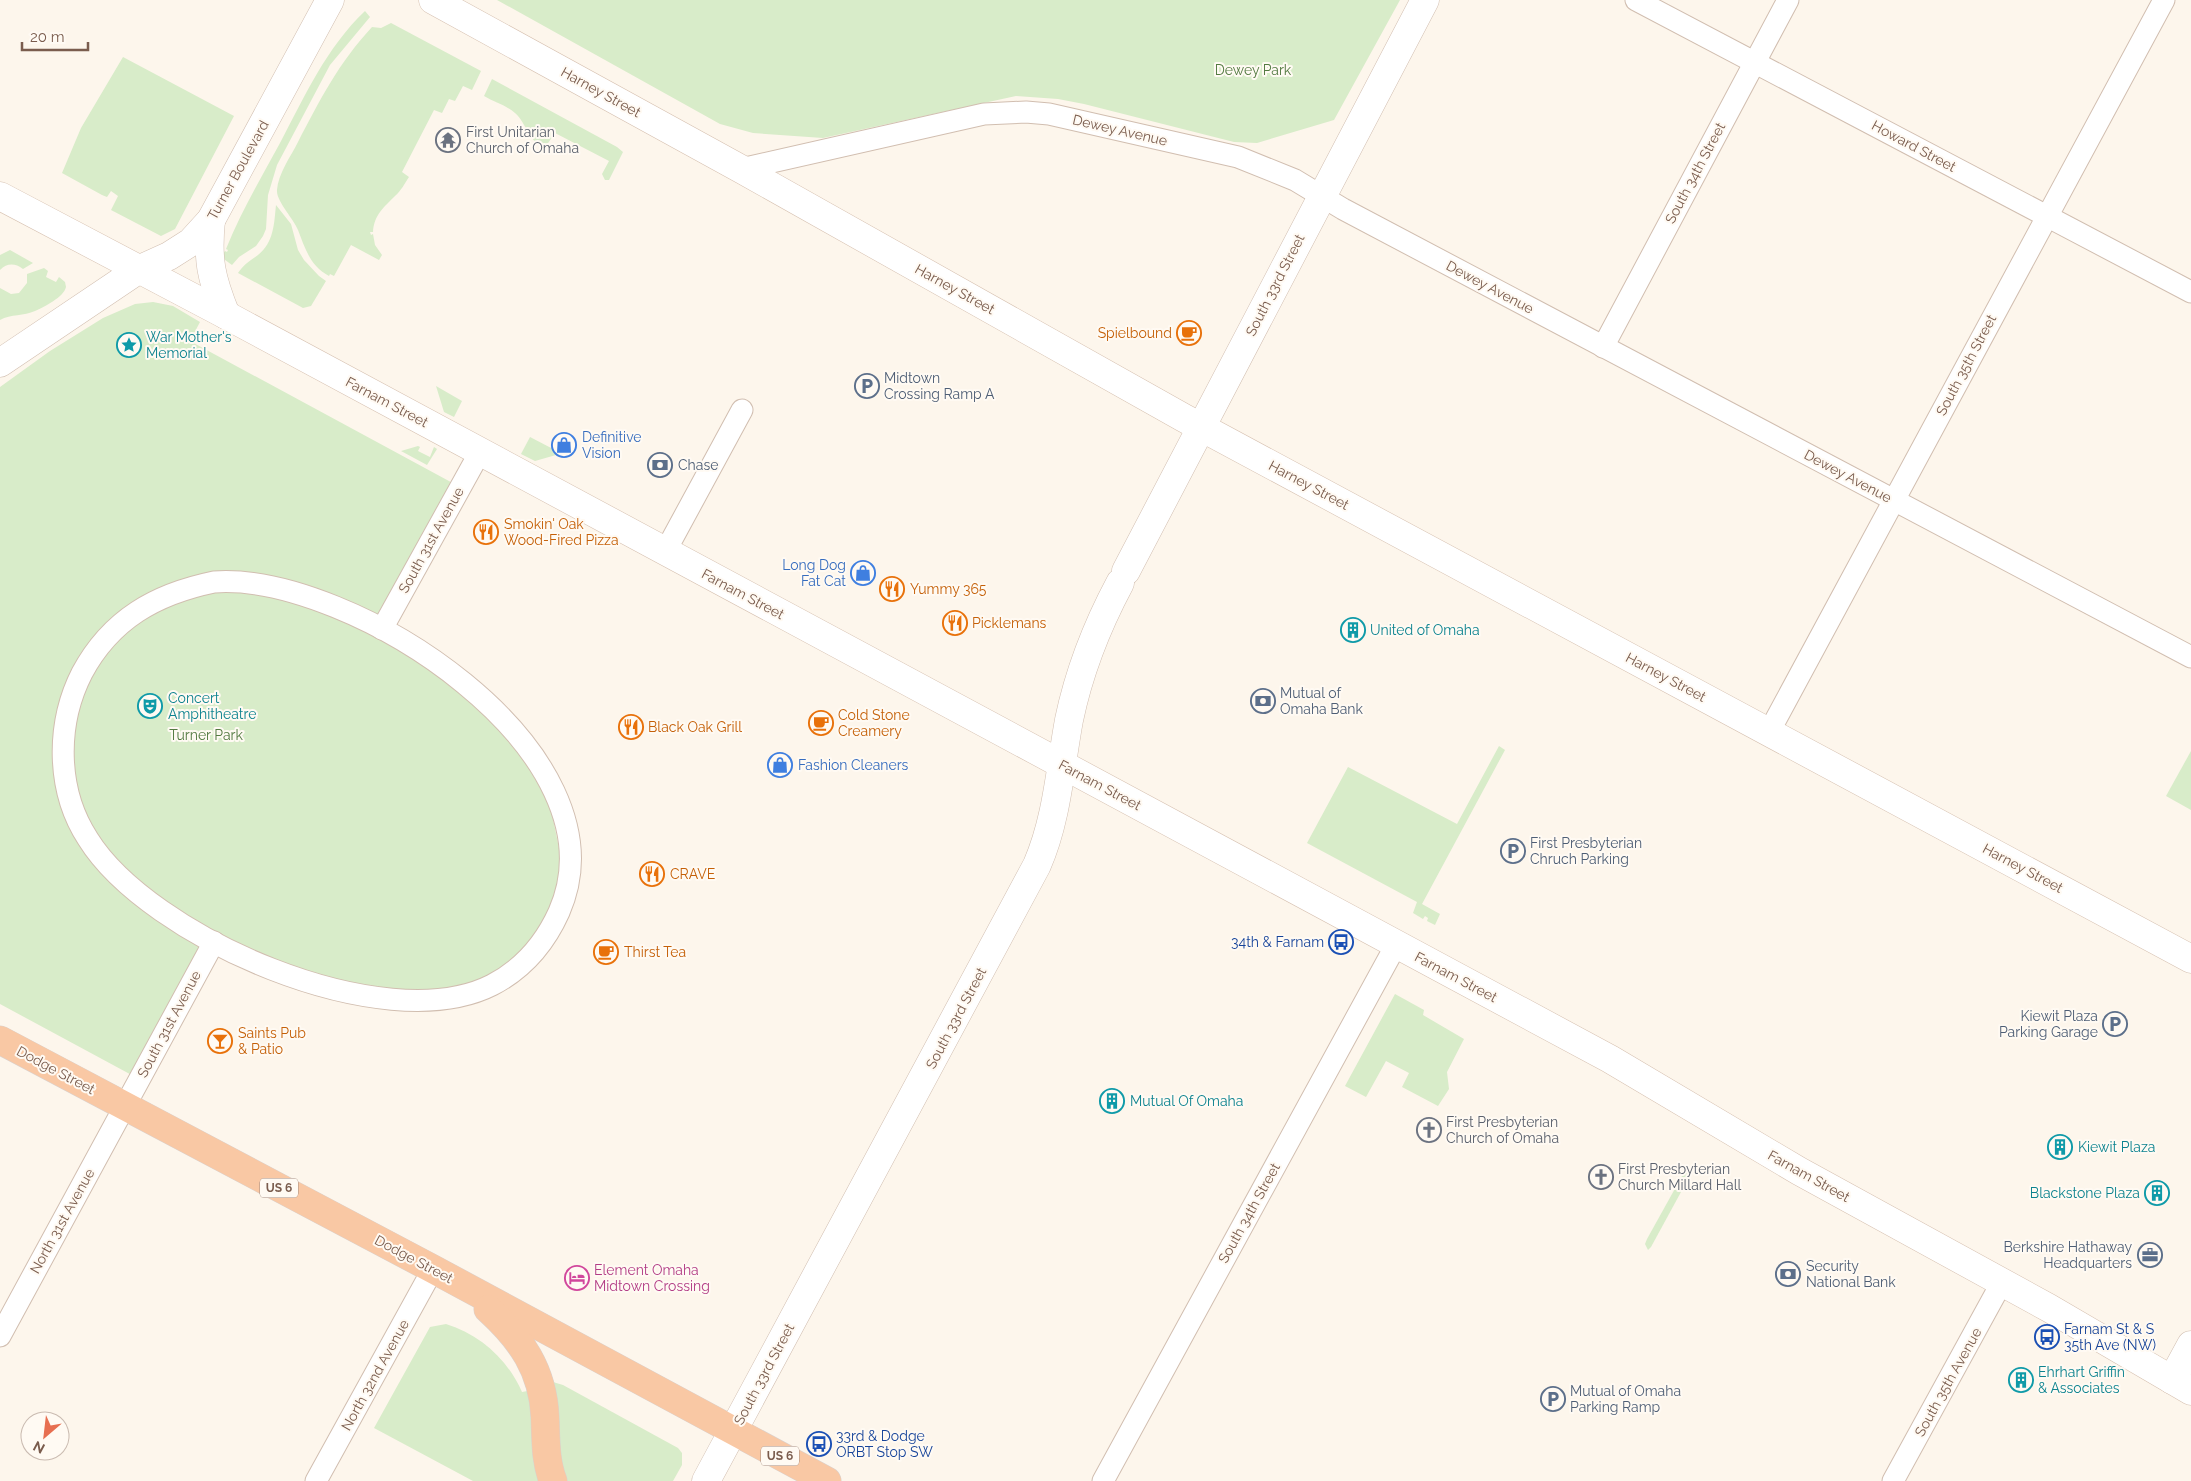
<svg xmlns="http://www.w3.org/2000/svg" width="2191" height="1481" viewBox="0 0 2191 1481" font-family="Raleway,sans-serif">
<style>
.green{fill:#d8ecc9}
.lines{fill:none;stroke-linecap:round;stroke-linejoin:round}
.minor-casing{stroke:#d1beb0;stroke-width:23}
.tertiary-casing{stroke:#d1beb0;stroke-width:29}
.secondary-casing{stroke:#d6c0b0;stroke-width:29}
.trunk-casing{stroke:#dad1cd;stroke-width:29}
.minor{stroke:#fff;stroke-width:21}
.tertiary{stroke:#fff;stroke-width:28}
.secondary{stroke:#fff;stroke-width:28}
.trunk{stroke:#f9c8a4;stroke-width:28}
.labels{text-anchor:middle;stroke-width:4;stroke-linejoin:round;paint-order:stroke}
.shield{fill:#fffaf3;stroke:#a28b7f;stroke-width:1}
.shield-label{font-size:12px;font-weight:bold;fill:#7a5c4d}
.park-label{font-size:14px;fill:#537a41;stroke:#fffaf3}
.street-label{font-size:14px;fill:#7a5c4d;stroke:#fffaf3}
.worship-label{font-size:14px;fill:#5b616d;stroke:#fffaf3;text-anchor:start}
.food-label{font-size:14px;fill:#c56008;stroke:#fffaf3;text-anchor:start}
.culture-label{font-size:14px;fill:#0d838f;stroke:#fffaf3;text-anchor:start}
.service-label{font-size:14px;fill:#4e5e75;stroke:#fffaf3;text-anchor:start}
.shop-label{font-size:14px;fill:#366cbe;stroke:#fffaf3;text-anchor:start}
.transit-label{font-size:14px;fill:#164399;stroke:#fffaf3;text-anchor:start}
.hotel-label{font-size:14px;fill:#b23c85;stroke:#fffaf3;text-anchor:start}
</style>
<rect width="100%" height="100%" fill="#fdf6ec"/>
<g class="green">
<polygon points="497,0 1400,0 1334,120 1257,143 1234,142 1084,104 1058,99 1016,96 823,138 753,133 720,124"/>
<path d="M365 11 370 17 330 65 277 165 268 195 266 229 263 236 256 246 239 257 232 265 221 257 225 251 227 252 228 250 226 249C241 212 261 178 280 143 305 96 326 48 365 11Z"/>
<path d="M391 23 481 71 472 90 463 86 455 101 449 99 442 113 434 110 402 172 409 177C405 183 401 191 395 196 384 207 374 215 373 232H370L371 235 373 234 375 245 382 255 379 260 351 245 334 276 330 274 329 276C310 266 305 248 298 230 294 219 276 201 277 190 278 174 291 156 298 142 321 98 338 64 372 27L381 28Z"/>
<polygon points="123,57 234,116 175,229 161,236 111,210 118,196 111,191 107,197 102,195 62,173 81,128"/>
<path d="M492 79 617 147 623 152 609 180H605L602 174 609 161 555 133 546 146C529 145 527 123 515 113 506 105 494 102 484 96Z"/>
<path d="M276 205 291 224 298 250 304 260 319 276 326 281 311 306 303 308 238 273C244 264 250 261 258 255 274 242 274 224 276 205Z"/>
<path d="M10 250 33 263 23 269C15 263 7 263 0 270V255Z"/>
<path d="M44 268 48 271 46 277 56 282 59 277 65 282 66 287C64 297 44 307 35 311 24 316 11 314 0 320V288L11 294 19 293 27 283V274Z"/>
<polygon points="153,302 173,306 200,322 190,341 460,487 382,629 409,644 543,770 567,887 503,979 396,999 214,942 139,1079 0,1004 0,387 50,351 103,318 135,304"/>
<polygon points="436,386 462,401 454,417 444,412"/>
<polygon points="530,437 555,450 556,455 535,461 521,454"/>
<polygon points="418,446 420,447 418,451 430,457 434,447 437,449 427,465 401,451"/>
<polygon points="1499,746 1505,750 1422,904 1440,914 1435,925 1427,921 1428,918 1425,916 1423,919 1413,913 1417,902 1307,843 1348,767 1457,824"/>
<polygon points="2191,751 2191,810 2166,796"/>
<polygon points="1395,994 1424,1010 1423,1015 1464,1039 1447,1072 1449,1089 1438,1106 1402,1087 1409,1073 1386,1061 1366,1097 1345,1086"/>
<polygon points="1687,1167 1693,1170 1651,1247 1648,1250 1645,1244 1647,1239"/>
<path d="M446 1324C481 1335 508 1360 522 1392L533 1390 542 1481H473L374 1428 430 1327Z"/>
<polygon points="553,1382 563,1385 678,1448 682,1453 682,1465 673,1481 560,1481"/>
</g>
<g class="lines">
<defs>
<g id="minor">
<polyline points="1636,0 2191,292"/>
<polyline points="741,169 984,114 1026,112 1049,114 1238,157 1295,180 1343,209 2191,657"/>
<polyline points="1603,347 1788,0"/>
<polyline points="665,552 742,410"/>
<path d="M214 582C350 572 630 752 559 912 545 943 523 969 492 985 384 1040 149 937 88 839 56 790 56 724 82 673 111 619 156 594 214 582Z"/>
<polyline points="382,629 480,452"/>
<polyline points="1769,732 2164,0"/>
<polyline points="0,1336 214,942"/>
<polyline points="316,1481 433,1269"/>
<polyline points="1103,1481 1396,945"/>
<polyline points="1893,1481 2002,1282"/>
</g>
<g id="tertiary">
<path d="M211 220C207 260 211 278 226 315"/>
<polyline points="0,363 138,270 169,256 191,242 211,220 330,0"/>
<polyline points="1126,571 1425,0"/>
<polyline points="2172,1380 2191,1345"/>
<path d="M706 1481 1037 865C1057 819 1060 769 1069 720 1079 672 1097 626 1120 583"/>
</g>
<g id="secondary">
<polyline points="433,0 741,169 1184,418 2191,959"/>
<polyline points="0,196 226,315 1610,1059 1799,1171 2049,1308 2191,1391"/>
</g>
<g id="trunk">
<polyline points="0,1040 433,1269 827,1481"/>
<path d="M488 1309C521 1339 543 1370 545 1417 546 1439 545 1460 553 1481"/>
</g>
</defs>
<use href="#minor" class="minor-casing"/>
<use href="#tertiary" class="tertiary-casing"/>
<use href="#secondary" class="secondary-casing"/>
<use href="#trunk" class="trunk-casing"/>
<use href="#minor" class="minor"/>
<use href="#tertiary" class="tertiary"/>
<use href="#secondary" class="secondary"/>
<use href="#trunk" class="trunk"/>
</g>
<defs>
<symbol id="temple-ring" viewBox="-11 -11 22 22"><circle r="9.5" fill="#fffaf3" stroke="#6b7280" stroke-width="1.5"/><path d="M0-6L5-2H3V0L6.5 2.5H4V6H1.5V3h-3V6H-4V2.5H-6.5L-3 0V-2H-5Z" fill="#6b7280"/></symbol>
<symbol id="cafe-ring" viewBox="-11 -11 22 22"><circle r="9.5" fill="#fffaf3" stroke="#e8710a" stroke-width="1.5"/><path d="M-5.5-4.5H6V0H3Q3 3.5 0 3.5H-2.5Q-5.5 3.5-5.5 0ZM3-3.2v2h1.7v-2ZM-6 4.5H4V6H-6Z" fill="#e8710a"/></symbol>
<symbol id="sight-ring" viewBox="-11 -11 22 22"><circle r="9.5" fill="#fffaf3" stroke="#0f9aa8" stroke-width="1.5"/><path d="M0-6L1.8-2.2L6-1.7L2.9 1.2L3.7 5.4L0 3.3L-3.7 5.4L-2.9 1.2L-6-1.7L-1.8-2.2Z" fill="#0f9aa8"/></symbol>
<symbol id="parking-ring" viewBox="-11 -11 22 22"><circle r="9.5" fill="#fffaf3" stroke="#5c6f8a" stroke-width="1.5"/><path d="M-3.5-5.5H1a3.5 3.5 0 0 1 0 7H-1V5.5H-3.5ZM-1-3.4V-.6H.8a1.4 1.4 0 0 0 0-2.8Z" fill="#5c6f8a"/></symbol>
<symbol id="shop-ring" viewBox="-11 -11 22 22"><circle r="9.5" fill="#fffaf3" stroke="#3f7fe0" stroke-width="1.5"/><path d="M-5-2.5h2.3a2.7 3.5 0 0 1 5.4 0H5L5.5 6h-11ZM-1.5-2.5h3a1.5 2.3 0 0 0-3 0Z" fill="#3f7fe0"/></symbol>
<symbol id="bank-ring" viewBox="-11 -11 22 22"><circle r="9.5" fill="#fffaf3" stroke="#5c6f8a" stroke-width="1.5"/><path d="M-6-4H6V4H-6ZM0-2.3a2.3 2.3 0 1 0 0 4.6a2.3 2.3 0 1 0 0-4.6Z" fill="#5c6f8a"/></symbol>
<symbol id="restaurant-ring" viewBox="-11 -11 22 22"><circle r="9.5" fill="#fffaf3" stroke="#e8710a" stroke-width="1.5"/><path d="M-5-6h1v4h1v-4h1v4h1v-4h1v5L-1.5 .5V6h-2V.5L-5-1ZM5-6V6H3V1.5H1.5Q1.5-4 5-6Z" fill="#e8710a"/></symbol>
<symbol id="building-ring" viewBox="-11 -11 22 22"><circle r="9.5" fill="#fffaf3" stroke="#0f9aa8" stroke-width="1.5"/><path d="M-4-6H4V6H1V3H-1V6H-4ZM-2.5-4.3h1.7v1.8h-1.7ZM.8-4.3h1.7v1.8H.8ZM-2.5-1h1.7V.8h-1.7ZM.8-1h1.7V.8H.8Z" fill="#0f9aa8"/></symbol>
<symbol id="theatre-ring" viewBox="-11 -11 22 22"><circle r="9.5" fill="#fffaf3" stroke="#0f9aa8" stroke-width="1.5"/><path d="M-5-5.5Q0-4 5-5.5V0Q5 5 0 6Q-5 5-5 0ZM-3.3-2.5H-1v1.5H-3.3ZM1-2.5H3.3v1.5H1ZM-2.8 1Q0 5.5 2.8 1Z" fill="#0f9aa8"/></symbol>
<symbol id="bus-ring" viewBox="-11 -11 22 22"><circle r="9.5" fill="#fffaf3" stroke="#1a4fb4" stroke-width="1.5"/><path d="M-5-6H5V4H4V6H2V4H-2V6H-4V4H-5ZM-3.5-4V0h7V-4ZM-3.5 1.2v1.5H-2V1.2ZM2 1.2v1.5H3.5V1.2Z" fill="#1a4fb4"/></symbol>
<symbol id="bar-ring" viewBox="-11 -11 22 22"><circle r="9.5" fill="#fffaf3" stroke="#e8710a" stroke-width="1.5"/><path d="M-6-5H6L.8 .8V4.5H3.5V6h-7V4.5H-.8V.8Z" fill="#e8710a"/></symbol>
<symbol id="church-ring" viewBox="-11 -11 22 22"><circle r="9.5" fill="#fffaf3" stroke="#6b7280" stroke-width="1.5"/><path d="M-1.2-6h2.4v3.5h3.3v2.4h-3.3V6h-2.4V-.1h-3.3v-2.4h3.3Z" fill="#6b7280"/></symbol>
<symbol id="office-ring" viewBox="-11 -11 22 22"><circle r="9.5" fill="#fffaf3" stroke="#5c6f8a" stroke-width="1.5"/><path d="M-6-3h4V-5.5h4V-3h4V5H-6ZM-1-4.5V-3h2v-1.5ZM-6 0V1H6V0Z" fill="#5c6f8a"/></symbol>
<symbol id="hotel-ring" viewBox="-11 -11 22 22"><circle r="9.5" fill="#fffaf3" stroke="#d1479c" stroke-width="1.5"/><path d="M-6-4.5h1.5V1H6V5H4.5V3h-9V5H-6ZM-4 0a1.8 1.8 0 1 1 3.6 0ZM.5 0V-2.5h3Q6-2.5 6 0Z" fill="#d1479c"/></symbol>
</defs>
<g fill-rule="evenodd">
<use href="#temple-ring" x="434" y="126" width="28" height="28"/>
<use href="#cafe-ring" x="1175" y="319" width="28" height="28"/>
<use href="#sight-ring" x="115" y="331" width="28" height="28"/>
<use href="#parking-ring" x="853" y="372" width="28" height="28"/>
<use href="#shop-ring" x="550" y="431" width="28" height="28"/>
<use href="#bank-ring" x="646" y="451" width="28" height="28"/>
<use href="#restaurant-ring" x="472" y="518" width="28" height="28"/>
<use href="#shop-ring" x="849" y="559" width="28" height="28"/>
<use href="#restaurant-ring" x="878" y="575" width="28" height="28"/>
<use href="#restaurant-ring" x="941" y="609" width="28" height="28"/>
<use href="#building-ring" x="1339" y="616" width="28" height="28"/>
<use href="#bank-ring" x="1249" y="687" width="28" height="28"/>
<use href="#theatre-ring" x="136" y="692" width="28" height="28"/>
<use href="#cafe-ring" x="807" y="709" width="28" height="28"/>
<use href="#restaurant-ring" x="617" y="713" width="28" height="28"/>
<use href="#shop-ring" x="766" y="751" width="28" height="28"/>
<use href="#parking-ring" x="1499" y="837" width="28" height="28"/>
<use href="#restaurant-ring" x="638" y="860" width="28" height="28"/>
<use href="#bus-ring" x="1327" y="928" width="28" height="28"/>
<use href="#cafe-ring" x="592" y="938" width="28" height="28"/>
<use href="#parking-ring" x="2101" y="1010" width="28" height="28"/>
<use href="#bar-ring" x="206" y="1027" width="28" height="28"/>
<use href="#building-ring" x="1098" y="1087" width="28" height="28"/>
<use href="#church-ring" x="1415" y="1116" width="28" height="28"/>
<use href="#building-ring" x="2046" y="1133" width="28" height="28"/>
<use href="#church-ring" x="1587" y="1163" width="28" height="28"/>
<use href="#building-ring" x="2143" y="1179" width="28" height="28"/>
<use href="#office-ring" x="2136" y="1241" width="28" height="28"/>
<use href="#bank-ring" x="1774" y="1260" width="28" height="28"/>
<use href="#hotel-ring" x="563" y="1264" width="28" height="28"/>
<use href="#bus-ring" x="2033" y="1323" width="28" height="28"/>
<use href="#building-ring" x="2007" y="1366" width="28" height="28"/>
<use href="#parking-ring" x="1539" y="1385" width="28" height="28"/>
<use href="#bus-ring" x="805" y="1430" width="28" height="28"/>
</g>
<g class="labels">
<g class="shield">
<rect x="260" y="1178.5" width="38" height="19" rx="4"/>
<rect x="761" y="1446.5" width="38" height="19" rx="4"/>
</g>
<g class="shield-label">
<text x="279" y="1192">US 6</text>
<text x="780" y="1460">US 6</text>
</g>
<g class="park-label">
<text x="1253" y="75">Dewey Park</text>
<text x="206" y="740">Turner Park</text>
</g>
<g class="street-label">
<text transform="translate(601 92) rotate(29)" y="5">Harney Street</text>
<text transform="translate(1120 130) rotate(13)" y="5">Dewey Avenue</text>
<text transform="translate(1914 146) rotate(28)" y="5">Howard Street</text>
<text transform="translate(238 170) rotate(-61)" y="5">Turner Boulevard</text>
<text transform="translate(1695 173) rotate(-62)" y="5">South 34th Street</text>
<text transform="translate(1275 285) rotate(-63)" y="5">South 33rd Street</text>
<text transform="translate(1490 287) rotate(28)" y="5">Dewey Avenue</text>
<text transform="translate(955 289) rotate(29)" y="5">Harney Street</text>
<text transform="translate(1966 365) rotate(-62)" y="5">South 35th Street</text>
<text transform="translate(387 402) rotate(28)" y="5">Farnam Street</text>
<text transform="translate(1848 476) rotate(28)" y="5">Dewey Avenue</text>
<text transform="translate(1309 485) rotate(28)" y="5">Harney Street</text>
<text transform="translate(431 540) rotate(-61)" y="5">South 31st Avenue</text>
<text transform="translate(743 594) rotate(28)" y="5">Farnam Street</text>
<text transform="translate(1666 677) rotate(28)" y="5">Harney Street</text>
<text transform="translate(1100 785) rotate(28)" y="5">Farnam Street</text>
<text transform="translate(2023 868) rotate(28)" y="5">Harney Street</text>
<text transform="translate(1456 977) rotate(28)" y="5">Farnam Street</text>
<text transform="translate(956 1018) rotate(-62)" y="5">South 33rd Street</text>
<text transform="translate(169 1024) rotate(-62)" y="5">South 31st Avenue</text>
<text transform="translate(56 1070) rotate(28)" y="5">Dodge Street</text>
<text transform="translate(1809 1176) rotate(29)" y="5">Farnam Street</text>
<text transform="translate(1249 1213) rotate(-61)" y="5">South 34th Street</text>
<text transform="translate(62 1221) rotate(-61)" y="5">North 31st Avenue</text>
<text transform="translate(414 1259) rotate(28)" y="5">Dodge Street</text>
<text transform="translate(764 1374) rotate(-62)" y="5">South 33rd Street</text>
<text transform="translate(375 1375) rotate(-61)" y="5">North 32nd Avenue</text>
<text transform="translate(1948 1382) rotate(-61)" y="5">South 35th Avenue</text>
</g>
<g class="worship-label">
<text x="466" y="137">First Unitarian<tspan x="466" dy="16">Church of Omaha</tspan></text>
<text x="1446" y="1127">First Presbyterian<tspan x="1446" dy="16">Church of Omaha</tspan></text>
<text x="1618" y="1174">First Presbyterian<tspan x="1618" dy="16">Church Millard Hall</tspan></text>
</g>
<g class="food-label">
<text x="1172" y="338" text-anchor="end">Spielbound</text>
<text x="504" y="529">Smokin' Oak<tspan x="504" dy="16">Wood-Fired Pizza</tspan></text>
<text x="910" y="594">Yummy 365</text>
<text x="972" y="628">Picklemans</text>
<text x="838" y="720">Cold Stone<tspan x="838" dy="16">Creamery</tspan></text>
<text x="648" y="732">Black Oak Grill</text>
<text x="670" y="879">CRAVE</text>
<text x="624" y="957">Thirst Tea</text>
<text x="238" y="1038">Saints Pub<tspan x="238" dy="16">&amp; Patio</tspan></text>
</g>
<g class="culture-label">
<text x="146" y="342">War Mother's<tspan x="146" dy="16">Memorial</tspan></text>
<text x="1370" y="635">United of Omaha</text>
<text x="168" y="703">Concert<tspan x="168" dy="16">Amphitheatre</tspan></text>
<text x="1130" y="1106">Mutual Of Omaha</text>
<text x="2078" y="1152">Kiewit Plaza</text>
<text x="2140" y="1198" text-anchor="end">Blackstone Plaza</text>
<text x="2038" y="1377">Ehrhart Griffin<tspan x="2038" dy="16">&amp; Associates</tspan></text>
</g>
<g class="service-label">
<text x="884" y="383">Midtown<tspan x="884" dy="16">Crossing Ramp A</tspan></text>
<text x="678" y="470">Chase</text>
<text x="1280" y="698">Mutual of<tspan x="1280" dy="16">Omaha Bank</tspan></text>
<text x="1530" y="848">First Presbyterian<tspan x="1530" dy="16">Chruch Parking</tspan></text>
<text x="2098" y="1021" text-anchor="end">Kiewit Plaza<tspan x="2098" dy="16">Parking Garage</tspan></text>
<text x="2132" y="1252" text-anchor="end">Berkshire Hathaway<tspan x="2132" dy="16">Headquarters</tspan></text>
<text x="1806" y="1271">Security<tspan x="1806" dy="16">National Bank</tspan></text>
<text x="1570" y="1396">Mutual of Omaha<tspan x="1570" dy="16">Parking Ramp</tspan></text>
</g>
<g class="shop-label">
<text x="582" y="442">Definitive<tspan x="582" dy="16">Vision</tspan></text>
<text x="846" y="570" text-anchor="end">Long Dog<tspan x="846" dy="16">Fat Cat</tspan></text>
<text x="798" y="770">Fashion Cleaners</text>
</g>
<g class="transit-label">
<text x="1324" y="947" text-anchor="end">34th &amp; Farnam</text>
<text x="2064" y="1334">Farnam St &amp; S<tspan x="2064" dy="16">35th Ave (NW)</tspan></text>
<text x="836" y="1441">33rd &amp; Dodge<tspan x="836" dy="16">ORBT Stop SW</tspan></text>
</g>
<g class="hotel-label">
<text x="594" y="1275">Element Omaha<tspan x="594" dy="16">Midtown Crossing</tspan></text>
</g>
</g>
<g transform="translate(45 1436) rotate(208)"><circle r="24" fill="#fffaf3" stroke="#cabbb1"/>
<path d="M0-4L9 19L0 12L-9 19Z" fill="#e76f51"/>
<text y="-8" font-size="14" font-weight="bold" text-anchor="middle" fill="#7a5c4d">N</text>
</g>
<path d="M22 42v8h66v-8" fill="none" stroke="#7a5c4d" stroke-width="2.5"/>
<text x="30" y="42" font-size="15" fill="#7a5c4d" stroke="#fffaf3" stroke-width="4" paint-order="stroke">20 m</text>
</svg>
